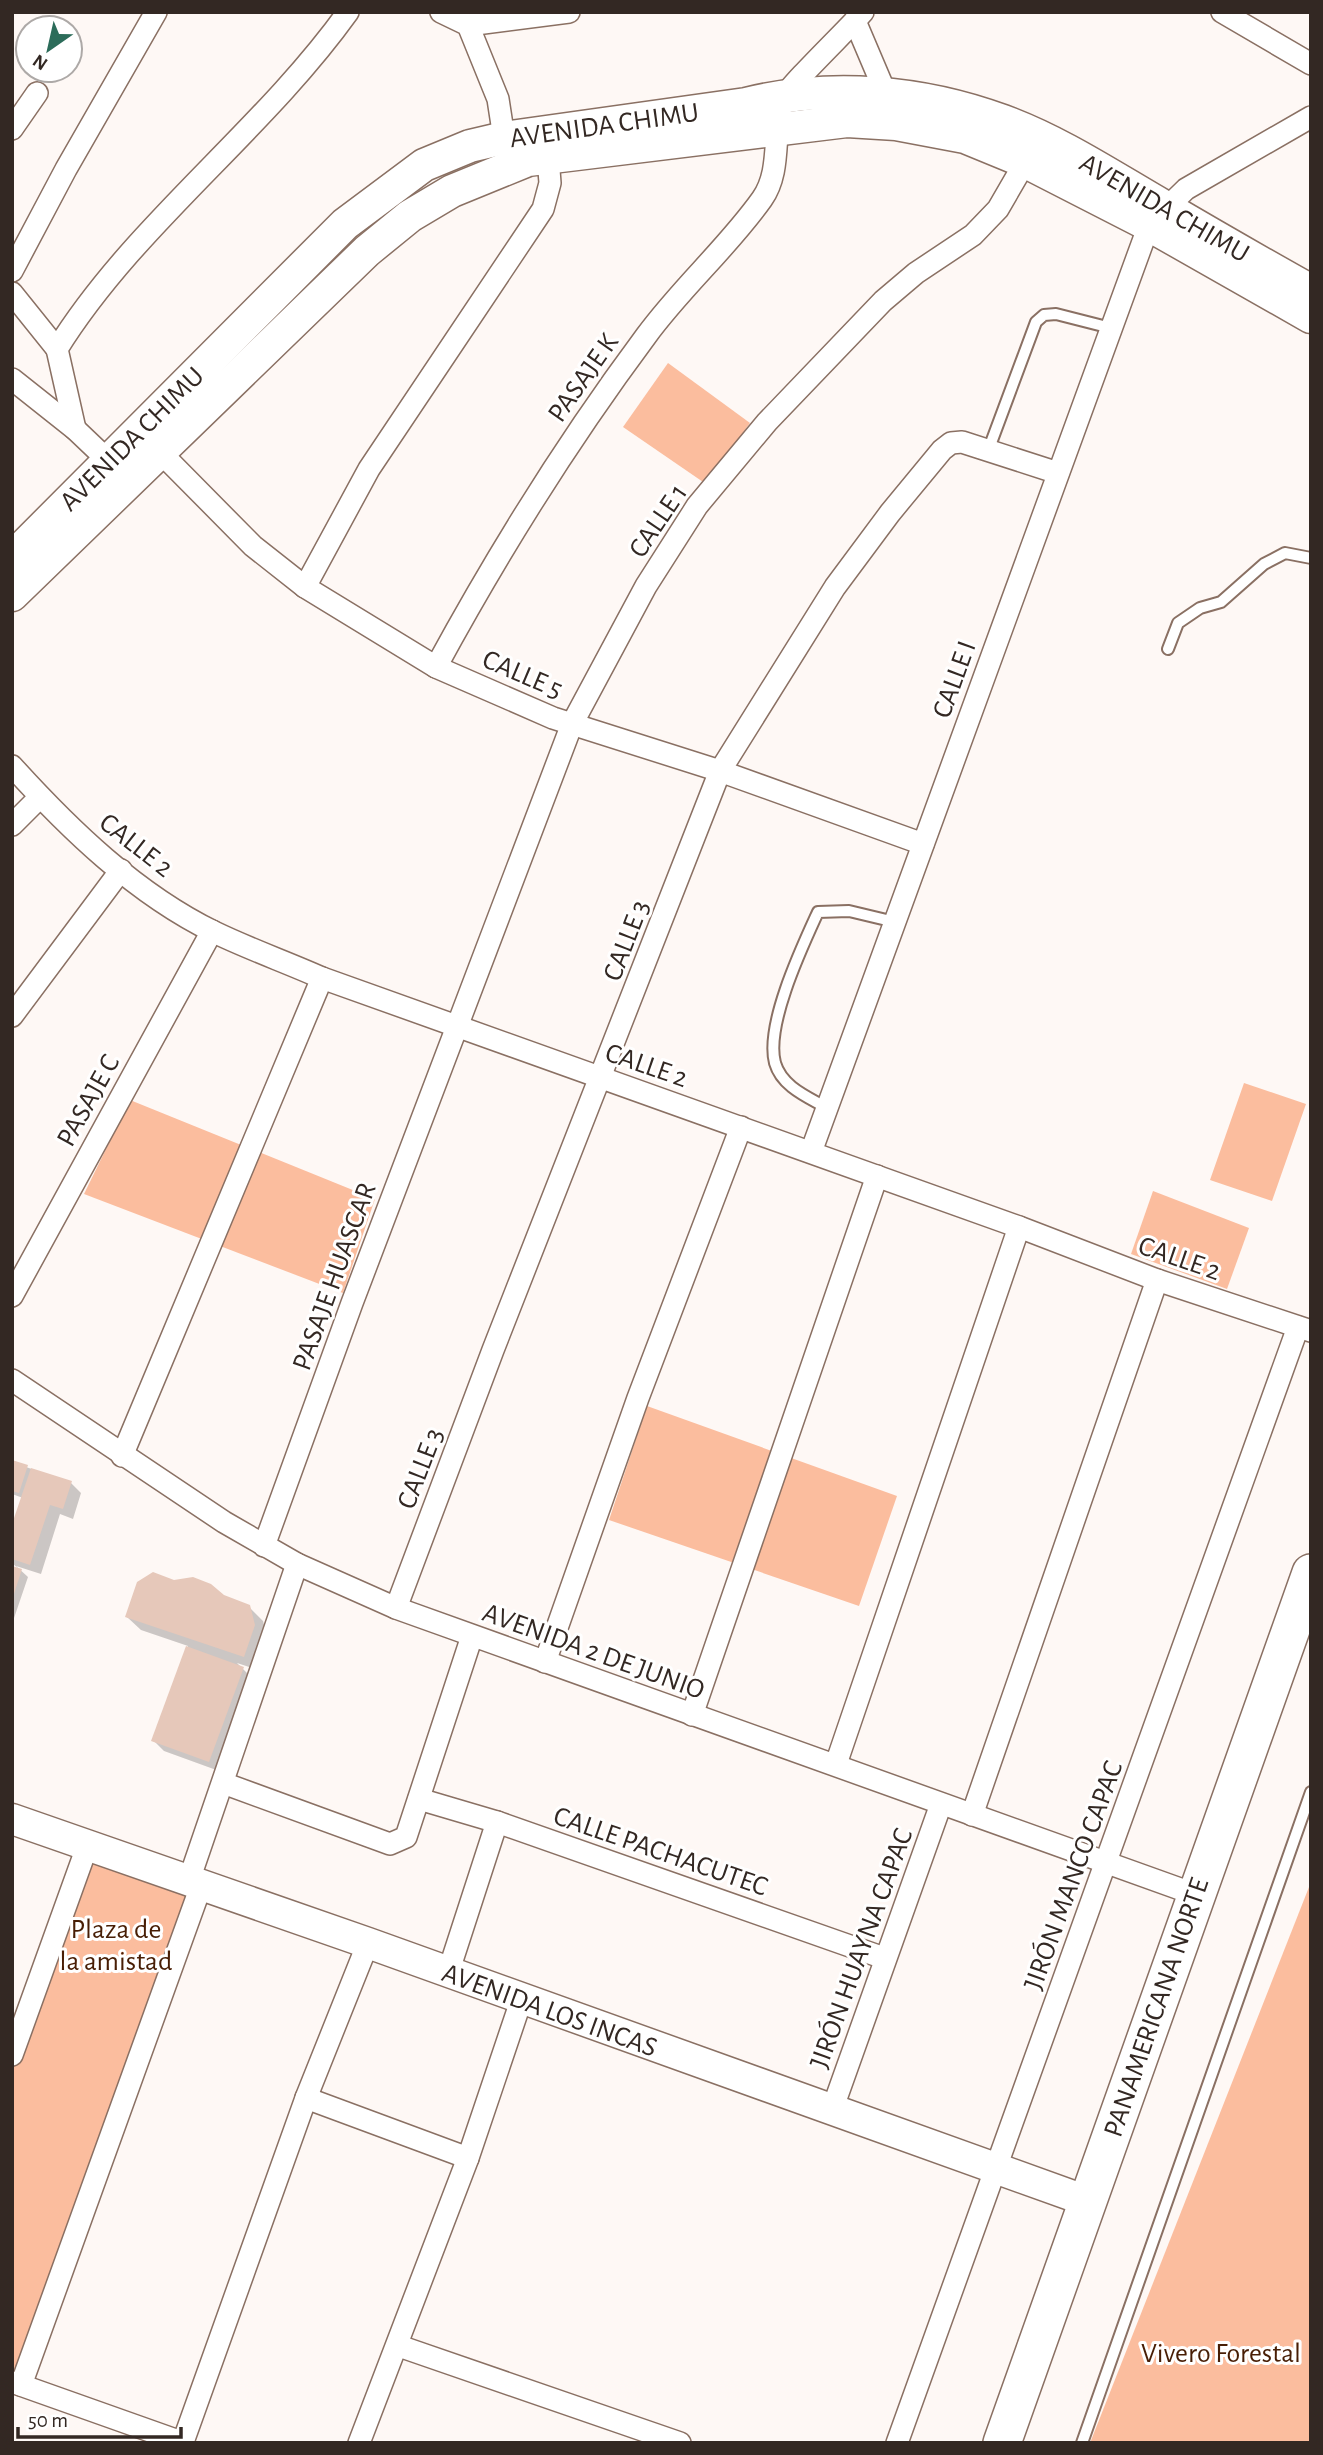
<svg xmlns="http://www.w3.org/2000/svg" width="1323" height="2455" viewBox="0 0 1323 2455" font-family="'Alegreya Sans',sans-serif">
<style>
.green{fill:#fbbd9e}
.shadow{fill:#0003}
.building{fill:#e6c8ba}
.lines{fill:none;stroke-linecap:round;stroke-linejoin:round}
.lane-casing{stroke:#8a7063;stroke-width:14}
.street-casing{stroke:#8a7063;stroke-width:24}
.secondary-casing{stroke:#8a7063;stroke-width:33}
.primary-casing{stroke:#8a7063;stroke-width:35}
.highway-casing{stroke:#8a7063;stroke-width:40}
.lane{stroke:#fff;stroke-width:10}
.street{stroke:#fff;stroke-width:21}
.secondary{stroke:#fff;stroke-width:30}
.primary{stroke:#fff;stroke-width:32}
.highway{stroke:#fff;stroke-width:37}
.labels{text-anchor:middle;stroke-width:6;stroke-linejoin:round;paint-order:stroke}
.street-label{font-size:28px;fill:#332823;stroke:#fff}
.park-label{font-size:28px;fill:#481e05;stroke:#fff}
</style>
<rect width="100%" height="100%" fill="#fef8f5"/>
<g class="green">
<polygon points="668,363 750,423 706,484 623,427"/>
<polygon points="1244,1083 1306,1104 1272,1201 1210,1180"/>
<polygon points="130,1100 375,1199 343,1293 84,1194"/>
<polygon points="1153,1191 1249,1228 1227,1289 1131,1254"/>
<polygon points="647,1406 897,1496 859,1606 609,1520"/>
<polygon points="88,1844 201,1886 12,2382 12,2058"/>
<polygon points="1311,1882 1311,2443 1090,2443"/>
</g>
<g class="shadow">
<polygon points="12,1462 71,1483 81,1493 73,1519 60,1514 41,1574 16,1566 28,1577 12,1624 12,1568 20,1570 12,1563 12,1530 23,1498 12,1494"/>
<polygon points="223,1597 249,1607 263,1621 268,1640 258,1670 237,1663 253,1679 219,1771 164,1751 153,1740 188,1646 141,1630 127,1617"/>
</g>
<g class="building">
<polygon points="12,1460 28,1465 19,1493 12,1491"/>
<polygon points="31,1468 72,1481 63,1509 50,1505 30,1565 12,1559 12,1524"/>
<polygon points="12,1566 22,1569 13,1597 12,1597"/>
<polygon points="153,1572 174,1580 193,1577 211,1584 224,1595 250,1605 255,1625 244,1657 125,1617 137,1582"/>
<polygon points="186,1646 244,1667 209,1762 151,1741"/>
</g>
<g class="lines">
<defs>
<g id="lane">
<polyline points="988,451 1036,322 1044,315 1056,314 1111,328"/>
<polyline points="1168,649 1178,623 1200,608 1221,602 1264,564 1285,553 1311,558"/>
<path d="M827 1108C808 1097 782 1087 775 1063 765 1025 802 947 818 912L849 911 895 922"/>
<polyline points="1082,2443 1311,1792"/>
</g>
<g id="street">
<polyline points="441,12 468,25 498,99 504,138"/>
<polyline points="1222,12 1311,64"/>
<polyline points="855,21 886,94"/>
<polyline points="468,25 569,12"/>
<polyline points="12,129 37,93"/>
<polyline points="12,271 66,169 156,12"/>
<polyline points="12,293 57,349"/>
<polyline points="12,379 75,429 117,469"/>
<path d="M75 429 57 349C134 225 262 132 348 12"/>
<polyline points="159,451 253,546 305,587 436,667 553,718 720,771 923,844"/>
<polyline points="305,587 369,469 543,209 550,183 547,144"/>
<path d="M436 667C499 551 567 442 646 336 681 288 728 247 762 199 783 169 771 130 784 97 787 88 851 26 863 12"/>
<path d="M12 766C69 829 136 894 214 932 249 949 286 962 322 978L1019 1227 1157 1280 1311 1331"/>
<polyline points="12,825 40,797"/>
<polyline points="12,1016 121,870"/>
<polyline points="811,1152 1149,225 1186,189 1311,117"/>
<polyline points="12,1296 212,931"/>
<polyline points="12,1380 224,1522 297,1564 396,1608 1194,1894"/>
<polyline points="122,1456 322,978"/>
<polyline points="264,1546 352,1303 572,724 646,586 697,506 767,422 883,301 916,273 973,235 998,209 1031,152"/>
<polyline points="396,1608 493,1350 720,771 835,587 890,513 942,450 951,443 962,442 1058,473"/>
<polyline points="545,1662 638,1398 741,1127"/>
<polyline points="692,1715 877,1176"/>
<polyline points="836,1764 1019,1227"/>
<polyline points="223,1783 390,1844 406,1837 472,1636"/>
<polyline points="419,1799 497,1822 884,1958"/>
<polyline points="972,1815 1157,1280"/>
<polyline points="189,1880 297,1564"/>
<polyline points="448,1973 497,1822"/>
<polyline points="12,2055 88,1844"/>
<polyline points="306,2098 468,2158"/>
<polyline points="832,2110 941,1804"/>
<polyline points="399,2346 680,2443"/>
<polyline points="12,2382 184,2443"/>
<polyline points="21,2385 201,1886"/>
<polyline points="183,2442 306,2098 368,1943"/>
<polyline points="359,2443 468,2158 522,1998"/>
<polyline points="897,2443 1298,1327"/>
</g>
<polyline id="secondary" points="12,1819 368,1943 1087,2201"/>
<g id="primary">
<path d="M12 558 345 224 424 165 470 146 504 138 746 104C830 83 922 91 1003 121 1060 142 1111 176 1163 206 1212 235 1261 263 1311 291"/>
<polyline points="12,595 367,251 410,216 452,191 528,160 847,121 896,124 965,137 1026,162 1149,225 1311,317"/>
</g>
<polyline id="highway" points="1002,2443 1311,1573"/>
</defs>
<use href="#lane" class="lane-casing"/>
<use href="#street" class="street-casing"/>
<use href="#secondary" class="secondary-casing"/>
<use href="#primary" class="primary-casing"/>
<use href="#highway" class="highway-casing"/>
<use href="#lane" class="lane"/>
<use href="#street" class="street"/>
<use href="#secondary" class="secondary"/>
<use href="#primary" class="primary"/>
<use href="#highway" class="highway"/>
</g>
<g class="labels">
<g class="street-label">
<text transform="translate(604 124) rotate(-8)" y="10">AVENIDA CHIMU</text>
<text transform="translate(1165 207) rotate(30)" y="10">AVENIDA CHIMU</text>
<text transform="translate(582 377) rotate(-55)" y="10">PASAJE K</text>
<text transform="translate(131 438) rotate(-45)" y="10">AVENIDA CHIMU</text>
<text transform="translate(657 520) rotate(-56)" y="10">CALLE 1</text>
<text transform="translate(523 673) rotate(23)" y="10">CALLE 5</text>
<text transform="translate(953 679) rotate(-70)" y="10">CALLE I</text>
<text transform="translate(137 844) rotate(38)" y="10">CALLE 2</text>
<text transform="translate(625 940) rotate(-69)" y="10">CALLE 3</text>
<text transform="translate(647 1064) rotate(19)" y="10">CALLE 2</text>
<text transform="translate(87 1100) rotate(-61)" y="10">PASAJE C</text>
<text transform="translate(1180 1257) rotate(19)" y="10">CALLE 2</text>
<text transform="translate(333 1276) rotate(-70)" y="10">PASAJE HUASCAR</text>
<text transform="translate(419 1468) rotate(-69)" y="10">CALLE 3</text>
<text transform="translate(594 1650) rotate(20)" y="10">AVENIDA 2 DE JUNIO</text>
<text transform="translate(661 1850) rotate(19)" y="10">CALLE PACHACUTEC</text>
<text transform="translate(1072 1875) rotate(-70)" y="10">JIRÓN MANCO CAPAC</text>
<text transform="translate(860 1948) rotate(-70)" y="10">JIRÓN HUAYNA CAPAC</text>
<text transform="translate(1155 2007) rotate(-71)" y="10">PANAMERICANA NORTE</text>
<text transform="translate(550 2009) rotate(20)" y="10">AVENIDA LOS INCAS</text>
</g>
<g class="park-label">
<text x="116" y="1938">Plaza de<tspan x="116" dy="32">la amistad</tspan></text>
<text x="1221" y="2362">Vivero Forestal</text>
</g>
</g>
<rect width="1323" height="2455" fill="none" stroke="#332823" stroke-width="28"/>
<g transform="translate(49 49) rotate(214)"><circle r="33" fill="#ffffff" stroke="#ada9a7" stroke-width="2"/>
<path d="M0-5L12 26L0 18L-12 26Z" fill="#2c6c5a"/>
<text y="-10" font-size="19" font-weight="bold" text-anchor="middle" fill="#332823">N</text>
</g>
<path d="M18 2427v10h163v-10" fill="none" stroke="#332823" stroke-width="3.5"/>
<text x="28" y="2427" font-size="21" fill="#332823" stroke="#ffffff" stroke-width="5" paint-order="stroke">50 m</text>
</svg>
